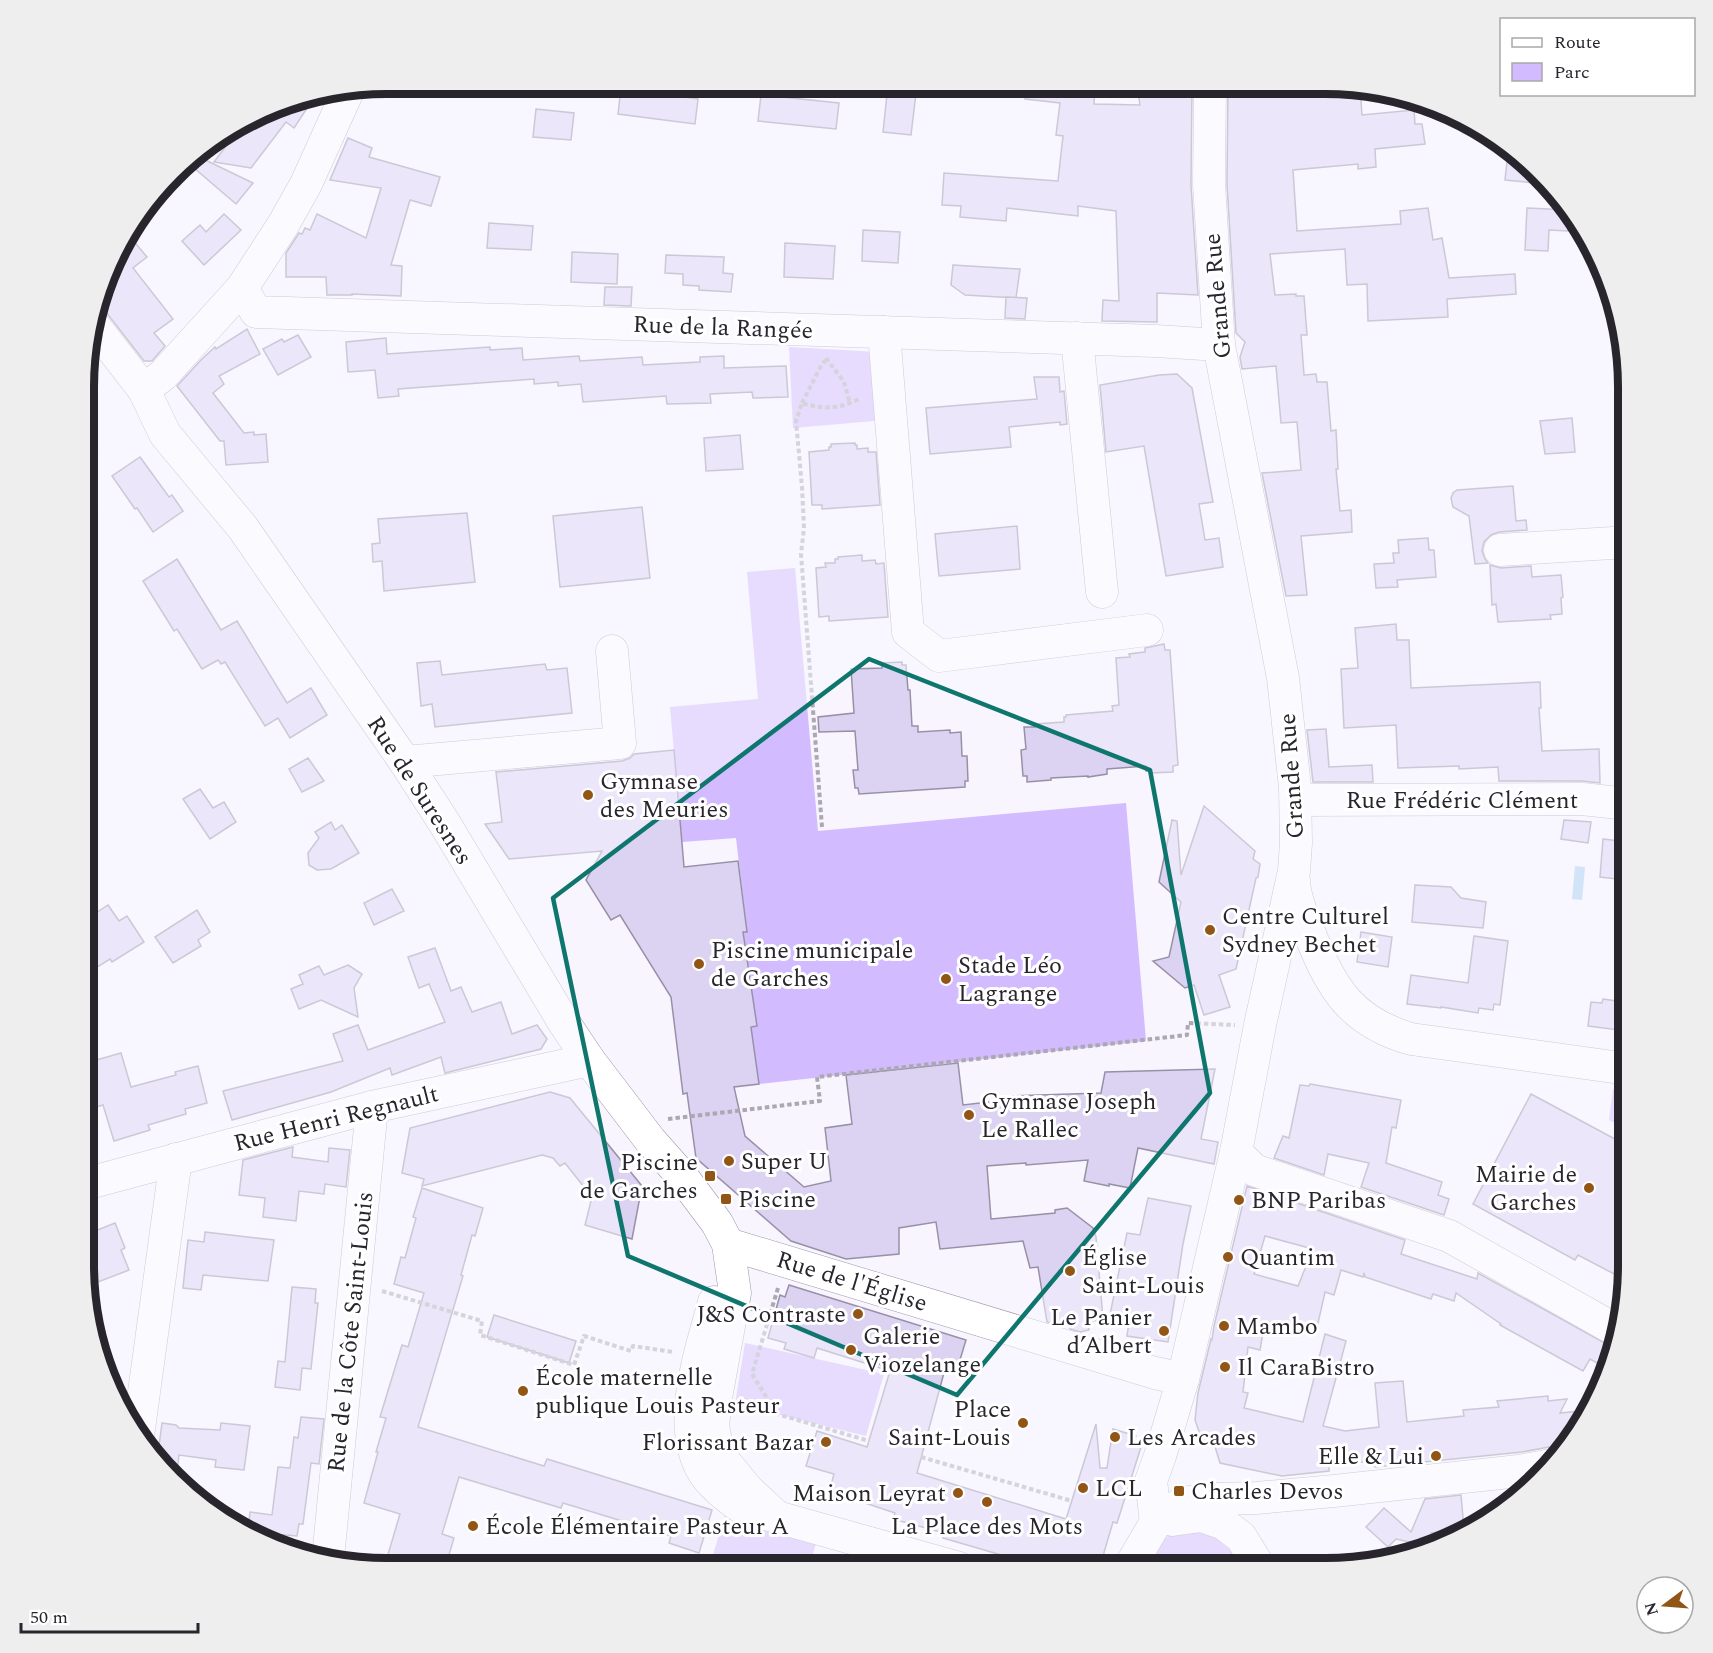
<svg xmlns="http://www.w3.org/2000/svg" width="1713" height="1653" viewBox="0 0 1713 1653" font-family="Spectral,serif">
<style>
.green{fill:#d2bbfe}
.water{fill:#a4cef2}
.building{fill:#dcd3f3;stroke:#9791a7;stroke-width:1.5;fill-rule:evenodd}
.lines{fill:none;stroke-linecap:round;stroke-linejoin:round}
.minor-casing{stroke:#9e97ad;stroke-width:33}
.path{stroke:#aba8b1;stroke-width:4;stroke-dasharray:4.5 3;stroke-linecap:butt}
.minor{stroke:#fff;stroke-width:32}
.marked{fill:none;stroke:#0f766e;stroke-width:4.5;stroke-linejoin:round}
.poi-dot{fill:#915516;stroke:#fff;stroke-width:2}
.labels{text-anchor:middle;stroke-width:6;stroke-linejoin:round;paint-order:stroke}
.street-label{font-size:24px;fill:#28252d;stroke:#fff}
.poi-label{font-size:24px;fill:#28252d;stroke:#fff;text-anchor:start}
.rim{fill:none;stroke:#28252d;stroke-width:8}
</style>
<rect width="100%" height="100%" fill="#f8f5fe"/>
<g class="green">
<polygon points="789,347 877,352 885,420 793,428"/>
<polygon points="795,568 818,831 1126,803 1146,1041 759,1084 751,1027 757,1026 743,933 747,931 736,838 682,842 670,707 758,699 747,572"/>
<polygon points="1613,1089 1628,1091 1628,1130 1609,1120"/>
<polygon points="745,1343 884,1374 866,1436 735,1404"/>
<polygon points="725,1515 816,1544 808,1568 709,1568"/>
<polygon points="1206,1529 1230,1542 1242,1568 1141,1568 1157,1545 1174,1531"/>
</g>
<polygon class="water" points="1575,866 1585,867 1582,900 1572,899"/>
<g class="building">
<polygon points="888,85 917,85 911,135 883,132"/>
<polygon points="1026,86 1095,86 1094,104 1140,105 1137,86 1192,86 1191,185 1198,295 1157,293 1157,322 1102,321 1103,300 1119,301 1116,211 1078,206 1078,216 1007,208 1006,221 960,217 961,206 942,205 944,173 1058,181 1063,136 1056,135 1060,103 1025,99"/>
<polygon points="1228,86 1252,86 1252,91 1310,89 1309,86 1360,87 1362,115 1414,110 1415,124 1422,124 1425,144 1375,149 1376,167 1358,169 1358,164 1293,170 1297,231 1401,224 1400,211 1428,208 1433,240 1442,238 1449,278 1515,274 1516,294 1447,299 1448,317 1368,321 1367,284 1347,285 1345,249 1270,254 1275,295 1296,294 1296,296 1304,296 1307,335 1301,335 1304,375 1316,374 1317,382 1327,382 1331,431 1336,430 1338,469 1336,469 1340,511 1351,510 1352,532 1301,536 1307,595 1286,596 1262,473 1301,470 1297,422 1281,423 1276,366 1242,369 1240,357 1245,342 1236,333 1227,184"/>
<polygon points="621,88 698,99 695,124 618,114"/>
<polygon points="761,95 839,103 836,129 758,121"/>
<polygon points="315,96 294,128 286,122 251,168 214,162 239,129 258,118 264,123 271,113 270,112 289,100"/>
<polygon points="536,109 574,113 571,140 533,137"/>
<polygon points="348,138 372,148 369,157 440,177 431,206 410,200 391,265 402,266 401,296 352,294 352,295 327,295 326,277 286,277 286,253 299,233 302,234 305,228 310,230 317,214 366,238 381,188 330,180"/>
<polygon points="1508,152 1525,166 1545,184 1505,180"/>
<polygon points="195,155 253,183 236,204 186,161"/>
<polygon points="1527,208 1569,210 1568,231 1549,230 1548,251 1525,250"/>
<polygon points="224,214 241,230 204,265 182,241 200,225 206,232"/>
<polygon points="489,223 533,226 531,250 487,248"/>
<polygon points="863,230 900,232 898,263 862,261"/>
<polygon points="127,233 147,257 133,268 173,319 154,333 165,346 152,361 144,361 106,312 98,306"/>
<polygon points="785,243 835,246 833,279 784,277"/>
<polygon points="572,252 618,254 617,284 571,282"/>
<polygon points="666,255 724,257 723,273 733,274 731,292 699,290 699,286 683,285 683,274 665,273"/>
<polygon points="953,265 1020,269 1016,298 965,295 951,285"/>
<polygon points="605,287 632,287 631,306 604,305"/>
<polygon points="1006,297 1027,298 1025,319 1005,318"/>
<polygon points="247,329 260,354 219,376 224,384 213,393 244,433 254,432 254,435 266,434 268,462 226,465 224,441 220,441 177,386 201,360 215,347 216,349"/>
<polygon points="298,335 311,357 278,375 263,349 282,339 284,342"/>
<polygon points="386,338 387,354 490,347 490,350 522,348 523,360 579,356 580,361 642,357 643,365 700,362 700,357 724,356 724,368 786,366 788,397 753,398 752,392 710,394 711,403 667,404 666,396 583,402 581,384 558,386 558,382 534,384 534,379 398,389 399,396 378,398 375,370 348,372 346,342"/>
<polygon points="1177,374 1192,388 1213,502 1199,504 1205,540 1219,538 1223,567 1166,576 1144,446 1106,452 1100,385 1159,375"/>
<polygon points="1034,377 1059,377 1060,392 1064,391 1067,424 1060,425 1060,422 1009,427 1011,447 930,454 926,408 1037,399"/>
<polygon points="1572,418 1575,452 1545,454 1540,421"/>
<polygon points="740,435 743,469 706,471 704,438"/>
<polygon points="855,443 855,445 857,445 857,449 868,448 868,452 876,452 880,505 822,509 822,505 812,505 809,452 829,450 829,447 831,447 831,444"/>
<polygon points="140,457 169,497 172,495 183,511 153,532 137,508 135,509 112,476"/>
<polygon points="1513,486 1516,521 1526,520 1527,530 1499,532 1491,535 1484,542 1482,551 1485,559 1488,563 1475,564 1469,516 1453,507 1451,498 1453,493 1457,490"/>
<polygon points="642,507 650,578 560,587 553,516"/>
<polygon points="467,513 475,582 384,591 382,561 373,562 372,544 380,543 378,519"/>
<polygon points="1017,526 1020,569 939,576 935,534"/>
<polygon points="1428,538 1429,550 1434,550 1436,577 1397,580 1398,587 1376,588 1374,564 1394,563 1393,553 1399,553 1398,540"/>
<polygon points="862,555 862,561 875,560 876,564 884,563 888,617 829,621 829,616 819,617 816,568 826,567 825,563 835,563 835,559 838,559 838,557"/>
<polygon points="177,559 221,630 237,621 287,703 311,688 327,715 290,738 278,718 265,726 225,662 221,664 218,660 202,669 177,629 174,631 143,581"/>
<polygon points="1490,565 1501,568 1531,566 1532,577 1561,575 1563,597 1561,598 1562,614 1550,615 1551,619 1498,622 1496,604 1492,605"/>
<polygon points="1396,624 1397,640 1409,640 1411,688 1540,682 1541,708 1539,708 1542,751 1599,749 1600,783 1582,781 1499,781 1498,767 1459,769 1459,766 1398,768 1396,725 1344,728 1341,669 1358,668 1355,628"/>
<polygon points="1164,644 1165,650 1170,650 1178,765 1173,766 1173,772 1150,773 1150,771 1146,771 1146,766 1107,769 1107,774 1088,777 1088,776 1051,778 1051,780 1027,782 1027,776 1023,776 1021,750 1026,749 1024,727 1035,727 1035,724 1064,722 1064,717 1066,717 1066,715 1113,711 1112,706 1119,705 1116,658 1130,657 1129,654 1145,652 1145,648"/>
<polygon points="440,661 442,675 545,664 547,670 567,668 572,713 435,727 432,704 421,706 417,663"/>
<polygon points="902,662 902,665 906,665 908,690 910,690 912,726 918,726 918,732 950,730 950,733 961,732 962,756 967,756 968,781 965,781 965,787 859,794 858,788 855,788 853,770 858,770 855,731 819,732 818,717 854,713 851,669 882,668 882,663"/>
<polygon points="1326,729 1329,767 1372,765 1373,782 1313,782 1307,730"/>
<polygon points="674,750 684,867 738,861 747,932 743,932 757,1026 751,1027 759,1084 734,1087 745,1136 804,1187 831,1181 825,1128 852,1124 846,1075 958,1063 963,1105 1006,1100 1006,1096 1101,1093 1105,1072 1215,1069 1201,1139 1218,1142 1214,1164 1138,1148 1130,1188 1109,1184 1109,1186 1084,1181 1088,1160 1026,1165 1026,1163 987,1166 991,1219 1055,1213 1055,1210 1067,1208 1093,1228 1096,1237 1103,1319 1088,1322 1089,1330 1080,1332 1070,1329 1069,1321 1054,1324 1047,1322 1038,1267 1030,1268 1023,1241 940,1249 936,1222 899,1228 899,1254 846,1259 791,1241 696,1158 687,1093 683,1094 671,997 620,915 611,920 586,880 602,851 509,859 485,824 502,822 496,772 622,761 630,758 634,754"/>
<polygon points="308,758 324,781 302,792 289,769"/>
<polygon points="200,789 213,808 224,802 236,822 210,839 183,799"/>
<polygon points="1204,806 1255,851 1253,859 1260,864 1258,877 1256,878 1236,969 1219,975 1230,1007 1204,1015 1194,985 1185,988 1153,961 1169,957 1181,902 1159,882 1172,820 1177,821 1181,875"/>
<polygon points="1564,820 1591,822 1588,843 1561,839"/>
<polygon points="331,822 335,830 342,825 359,853 331,869 317,870 309,865 308,853 319,838 315,832"/>
<polygon points="1603,839 1628,842 1626,880 1600,877"/>
<polygon points="1415,885 1451,887 1461,898 1486,902 1483,928 1412,922"/>
<polygon points="392,889 404,911 374,925 364,903"/>
<polygon points="108,905 119,921 127,916 144,942 112,962 110,959 86,974 87,919"/>
<polygon points="197,910 210,932 198,940 201,946 173,963 155,937"/>
<polygon points="1361,932 1392,937 1388,967 1357,962"/>
<polygon points="1474,936 1508,941 1500,1005 1494,1004 1493,1010 1479,1008 1478,1013 1441,1007 1441,1008 1407,1004 1411,975 1468,983"/>
<polygon points="435,948 451,991 461,987 472,1012 501,1002 512,1034 537,1025 547,1039 541,1049 445,1073 441,1057 392,1075 390,1068 331,1092 232,1120 223,1091 343,1061 333,1034 358,1025 368,1050 445,1022 429,984 419,988 408,957"/>
<polygon points="348,965 362,974 354,988 358,1017 321,1000 299,1009 291,989 303,984 299,975 319,966 324,975"/>
<polygon points="1603,999 1623,1002 1619,1030 1588,1026 1591,1002 1602,1003"/>
<polygon points="121,1053 131,1087 176,1075 175,1072 198,1066 207,1103 185,1109 186,1114 148,1125 150,1130 114,1141 103,1105 96,1107 91,1089 97,1087 93,1075 96,1074 93,1061"/>
<polygon points="1310,1084 1401,1100 1396,1128 1392,1127 1386,1163 1442,1182 1438,1195 1449,1199 1444,1215 1361,1187 1369,1163 1328,1154 1324,1175 1274,1158 1283,1136 1289,1138 1300,1085 1309,1086"/>
<polygon points="550,1092 570,1098 642,1186 632,1239 585,1225 592,1197 565,1163 560,1166 553,1158 542,1155 422,1186 424,1179 402,1173 410,1128"/>
<polygon points="1531,1094 1628,1146 1628,1257 1618,1276 1578,1255 1575,1260 1473,1204"/>
<polygon points="293,1147 292,1157 328,1162 329,1148 350,1150 346,1187 325,1184 324,1194 299,1191 296,1221 263,1217 265,1198 239,1195 243,1160"/>
<path d="M1247 1186 1405 1240 1401 1254 1477 1279 1478 1273 1612 1347 1606 1368 1590 1359 1583 1371 1500 1325 1501 1324 1456 1293 1454 1301 1433 1294 1431 1299 1365 1277 1364 1273 1363 1277 1341 1270 1334 1295 1325 1292 1316 1332 1265 1321 1260 1350 1248 1347 1243 1392 1248 1393 1244 1408 1303 1422 1325 1334 1346 1341 1323 1426 1345 1431 1379 1427 1375 1383 1403 1381 1407 1422 1464 1416 1463 1410 1499 1407 1497 1401 1548 1396V1401L1567 1399 1560 1413 1580 1411 1582 1426 1568 1448 1549 1447 1522 1452 1375 1467 1374 1461 1329 1465V1471L1282 1476 1220 1463 1213 1440 1203 1443 1195 1420 1198 1393 1211 1339 1212 1340 1214 1326ZM1265 1236 1313 1249 1298 1286 1254 1274Z"/>
<polygon points="422,1188 483,1208 475,1236 472,1235 461,1275 463,1276 418,1427 544,1466 547,1459 712,1510 699,1553 669,1543 671,1536 563,1503 561,1508 459,1477 442,1534 454,1538 445,1568 384,1568 400,1514 364,1503 378,1452 376,1452 386,1418 380,1417 402,1345 408,1347 424,1293 394,1284 401,1257 405,1258 416,1218 413,1217"/>
<polygon points="1148,1198 1191,1206 1183,1244 1168,1342 1127,1336 1130,1316 1109,1319 1127,1233 1140,1235"/>
<polygon points="115,1223 125,1248 121,1250 129,1270 85,1287 85,1235"/>
<polygon points="205,1232 274,1240 268,1281 203,1275 201,1290 183,1288 188,1240 204,1242"/>
<polygon points="789,1285 966,1340 956,1373 945,1369 917,1473 1066,1519 1096,1424 1100,1468 1107,1468 1113,1429 1136,1436 1131,1444 1141,1447 1117,1523 1113,1522 1103,1556 1100,1555 1096,1568 1046,1568 943,1538 944,1533 893,1519 895,1513 862,1502 863,1499 830,1489 834,1474 806,1466 817,1431 867,1447 890,1371 817,1348 814,1358 784,1349 786,1343 768,1338 780,1295 785,1297"/>
<polygon points="292,1287 316,1289 315,1303 318,1303 311,1369 302,1368 300,1390 275,1387 278,1361 285,1362"/>
<polygon points="494,1315 576,1341 569,1363 487,1337"/>
<polygon points="301,1417 324,1419 319,1464 311,1463 303,1524 299,1524 297,1536 274,1534 273,1543 253,1538 248,1534 250,1512 272,1515 278,1467 290,1468 294,1437 298,1438"/>
<polygon points="162,1423 176,1425 179,1428 220,1430 221,1423 250,1426 244,1470 215,1467 216,1460 179,1455 176,1480 157,1461"/>
<polygon points="1461,1495 1464,1529 1431,1533 1432,1547 1396,1539 1388,1547 1366,1527 1384,1508 1411,1532 1425,1499"/>
</g>
<g class="lines">
<defs>
<g id="minor">
<polyline points="242,288 256,312 1156,341 1219,345"/>
<polyline points="92,323 144,390 165,434 243,528 405,762 445,824 563,1021 589,1060 650,1140 681,1175 717,1223 728,1244 735,1293 716,1398 713,1426 716,1441 724,1461 748,1490 776,1516"/>
<polyline points="884,332 908,632 939,656 1147,630"/>
<polyline points="1077,338 1102,592"/>
<polyline points="144,390 163,375 242,288 283,225 306,184 348,91"/>
<polyline points="1500,550 1628,542"/>
<polyline points="405,762 620,743 612,651"/>
<polyline points="1296,800 1582,799 1628,804"/>
<path d="M1294 881C1295 899 1303 917 1310 934 1331 989 1352 1022 1411 1039L1628 1069"/>
<polyline points="1236,1152 1254,1170 1449,1236 1616,1330"/>
<polyline points="85,1184 372,1107 589,1060"/>
<polyline points="728,1244 1155,1373 1183,1379"/>
<path d="M714 1302C701 1352 674 1425 704 1473 713 1487 728 1498 741 1507L959 1568"/>
<polyline points="138,1436 176,1159"/>
<polyline points="1172,1520 1201,1516 1224,1524 1241,1537 1260,1568"/>
<polyline points="1156,1522 1151,1481 1160,1456 1183,1379 1236,1152 1260,1025 1294,871 1296,843 1295,787 1283,678 1219,345 1209,184 1210,86"/>
<polyline points="328,1558 372,1107"/>
<polyline points="1129,1568 1156,1522 1182,1503 1210,1499 1256,1498 1334,1491 1519,1471 1552,1465"/>
</g>
</defs>
<use href="#minor" class="minor-casing"/>
<g class="path">
<polyline points="826,358 844,382 850,404"/>
<polyline points="802,403 822,364 827,359"/>
<path d="M822 827 801 554 804 528 802 487 796 421 802 403C825 410 839 409 861 398"/>
<polyline points="668,1119 820,1101 817,1077 1187,1035 1188,1023 1235,1025"/>
<polyline points="778,1288 752,1374 777,1414 869,1441"/>
<polyline points="382,1291 482,1321 480,1335 574,1365 584,1336 631,1351 633,1346 673,1352"/>
<polyline points="921,1457 1072,1501"/>
</g>
<use href="#minor" class="minor"/>
</g>
<path d="M0 0H1713V1653H0ZM869 659 1150 770 1210 1093 957 1395 628 1256 553 898Z" fill="#f8f5fe" fill-opacity=".55" fill-rule="evenodd"/>
<path class="marked" d="M869 659 1150 770 1210 1093 957 1395 628 1256 553 898Z"/>
<g class="poi-dot">
<circle cx="588" cy="795" r="6"/>
<circle cx="1210" cy="930" r="6"/>
<circle cx="699" cy="964" r="6"/>
<circle cx="946" cy="979" r="6"/>
<circle cx="969" cy="1115" r="6"/>
<circle cx="729" cy="1161" r="6"/>
<rect x="704" y="1170" width="12" height="12" rx="3"/>
<circle cx="1589" cy="1188" r="6"/>
<rect x="720" y="1193" width="12" height="12" rx="3"/>
<circle cx="1239" cy="1200" r="6"/>
<circle cx="1228" cy="1257" r="6"/>
<circle cx="1070" cy="1271" r="6"/>
<circle cx="858" cy="1314" r="6"/>
<circle cx="1224" cy="1326" r="6"/>
<circle cx="1164" cy="1331" r="6"/>
<circle cx="851" cy="1350" r="6"/>
<circle cx="1225" cy="1367" r="6"/>
<circle cx="523" cy="1391" r="6"/>
<circle cx="1023" cy="1423" r="6"/>
<circle cx="1115" cy="1437" r="6"/>
<circle cx="826" cy="1442" r="6"/>
<circle cx="1436" cy="1456" r="6"/>
<circle cx="1083" cy="1488" r="6"/>
<rect x="1173" y="1485" width="12" height="12" rx="3"/>
<circle cx="958" cy="1493" r="6"/>
<circle cx="987" cy="1502" r="6"/>
<circle cx="473" cy="1526" r="6"/>
</g>
<g class="labels">
<g class="street-label">
<text transform="translate(1217 296) rotate(-95)" y="8">Grande Rue</text>
<text transform="translate(723 327) rotate(2)" y="8">Rue de la Rangée</text>
<text transform="translate(1291 776) rotate(-94)" y="8">Grande Rue</text>
<text transform="translate(420 790) rotate(57)" y="8">Rue de Suresnes</text>
<text x="1462" y="808">Rue Frédéric Clément</text>
<text transform="translate(336 1118) rotate(-14)" y="8">Rue Henri Regnault</text>
<text transform="translate(852 1281) rotate(17)" y="8">Rue de l'Église</text>
<text transform="translate(350 1332) rotate(-84)" y="8">Rue de la Côte Saint-Louis</text>
</g>
<g class="poi-label">
<text x="600" y="789">Gymnase<tspan x="600" dy="28">des Meuries</tspan></text>
<text x="1222" y="924">Centre Culturel<tspan x="1222" dy="28">Sydney Bechet</tspan></text>
<text x="711" y="958">Piscine municipale<tspan x="711" dy="28">de Garches</tspan></text>
<text x="958" y="973">Stade Léo<tspan x="958" dy="28">Lagrange</tspan></text>
<text x="981" y="1109">Gymnase Joseph<tspan x="981" dy="28">Le Rallec</tspan></text>
<text x="741" y="1169">Super U</text>
<text x="698" y="1170" text-anchor="end">Piscine<tspan x="698" dy="28">de Garches</tspan></text>
<text x="1577" y="1182" text-anchor="end">Mairie de<tspan x="1577" dy="28">Garches</tspan></text>
<text x="738" y="1207">Piscine</text>
<text x="1251" y="1208">BNP Paribas</text>
<text x="1082" y="1265">Église<tspan x="1082" dy="28">Saint-Louis</tspan></text>
<text x="1240" y="1265">Quantim</text>
<text x="846" y="1322" text-anchor="end">J&amp;S Contraste</text>
<text x="1152" y="1325" text-anchor="end">Le Panier<tspan x="1152" dy="28">d’Albert</tspan></text>
<text x="1236" y="1334">Mambo</text>
<text x="863" y="1344">Galerie<tspan x="863" dy="28">Viozelange</tspan></text>
<text x="1237" y="1375">Il CaraBistro</text>
<text x="535" y="1385">École maternelle<tspan x="535" dy="28">publique Louis Pasteur</tspan></text>
<text x="1011" y="1417" text-anchor="end">Place<tspan x="1011" dy="28">Saint-Louis</tspan></text>
<text x="1127" y="1445">Les Arcades</text>
<text x="814" y="1450" text-anchor="end">Florissant Bazar</text>
<text x="1424" y="1464" text-anchor="end">Elle &amp; Lui</text>
<text x="1095" y="1496">LCL</text>
<text x="1191" y="1499">Charles Devos</text>
<text x="946" y="1501" text-anchor="end">Maison Leyrat</text>
<text x="485" y="1534">École Élémentaire Pasteur A</text>
<text x="987" y="1534" text-anchor="middle">La Place des Mots</text>
</g>
</g>
<path d="M0 0H1713V1653H0ZM387 94H1325A293 293 0 0 1 1618 387V1265A293 293 0 0 1 1325 1558H387A293 293 0 0 1 94 1265V387A293 293 0 0 1 387 94Z" fill="#eee" fill-rule="evenodd"/>
<path class="rim" d="M387 94H1325A293 293 0 0 1 1618 387V1265A293 293 0 0 1 1325 1558H387A293 293 0 0 1 94 1265V387A293 293 0 0 1 387 94Z"/>
<rect x="1500" y="18" width="195" height="78" fill="#ffffff" stroke="#a9a8ab" stroke-width="1.5"/>
<rect x="1512" y="38" width="30" height="9" fill="#ffffff" stroke="#a9a8ab" stroke-width="1.5"/>
<text x="1554" y="48" font-size="18" fill="#28252d">Route</text>
<rect x="1512" y="63" width="30" height="18" fill="#d2bbfe" stroke="#a9a8ab" stroke-width="1.5"/>
<text x="1554" y="78" font-size="18" fill="#28252d">Parc</text>
<g transform="translate(1665 1605) rotate(254)"><circle r="28" fill="#ffffff" stroke="#a9a8ab" stroke-width="1.5"/>
<path d="M0-4.5L10 22L0 15L-10 22Z" fill="#915516"/>
<text y="-9" font-size="16" font-weight="bold" text-anchor="middle" fill="#28252d">N</text>
</g>
<path d="M21 1623v9h177v-9" fill="none" stroke="#28252d" stroke-width="3"/>
<text x="30" y="1623" font-size="18" fill="#28252d" stroke="#ffffff" stroke-width="4.5" paint-order="stroke">50 m</text>
</svg>
